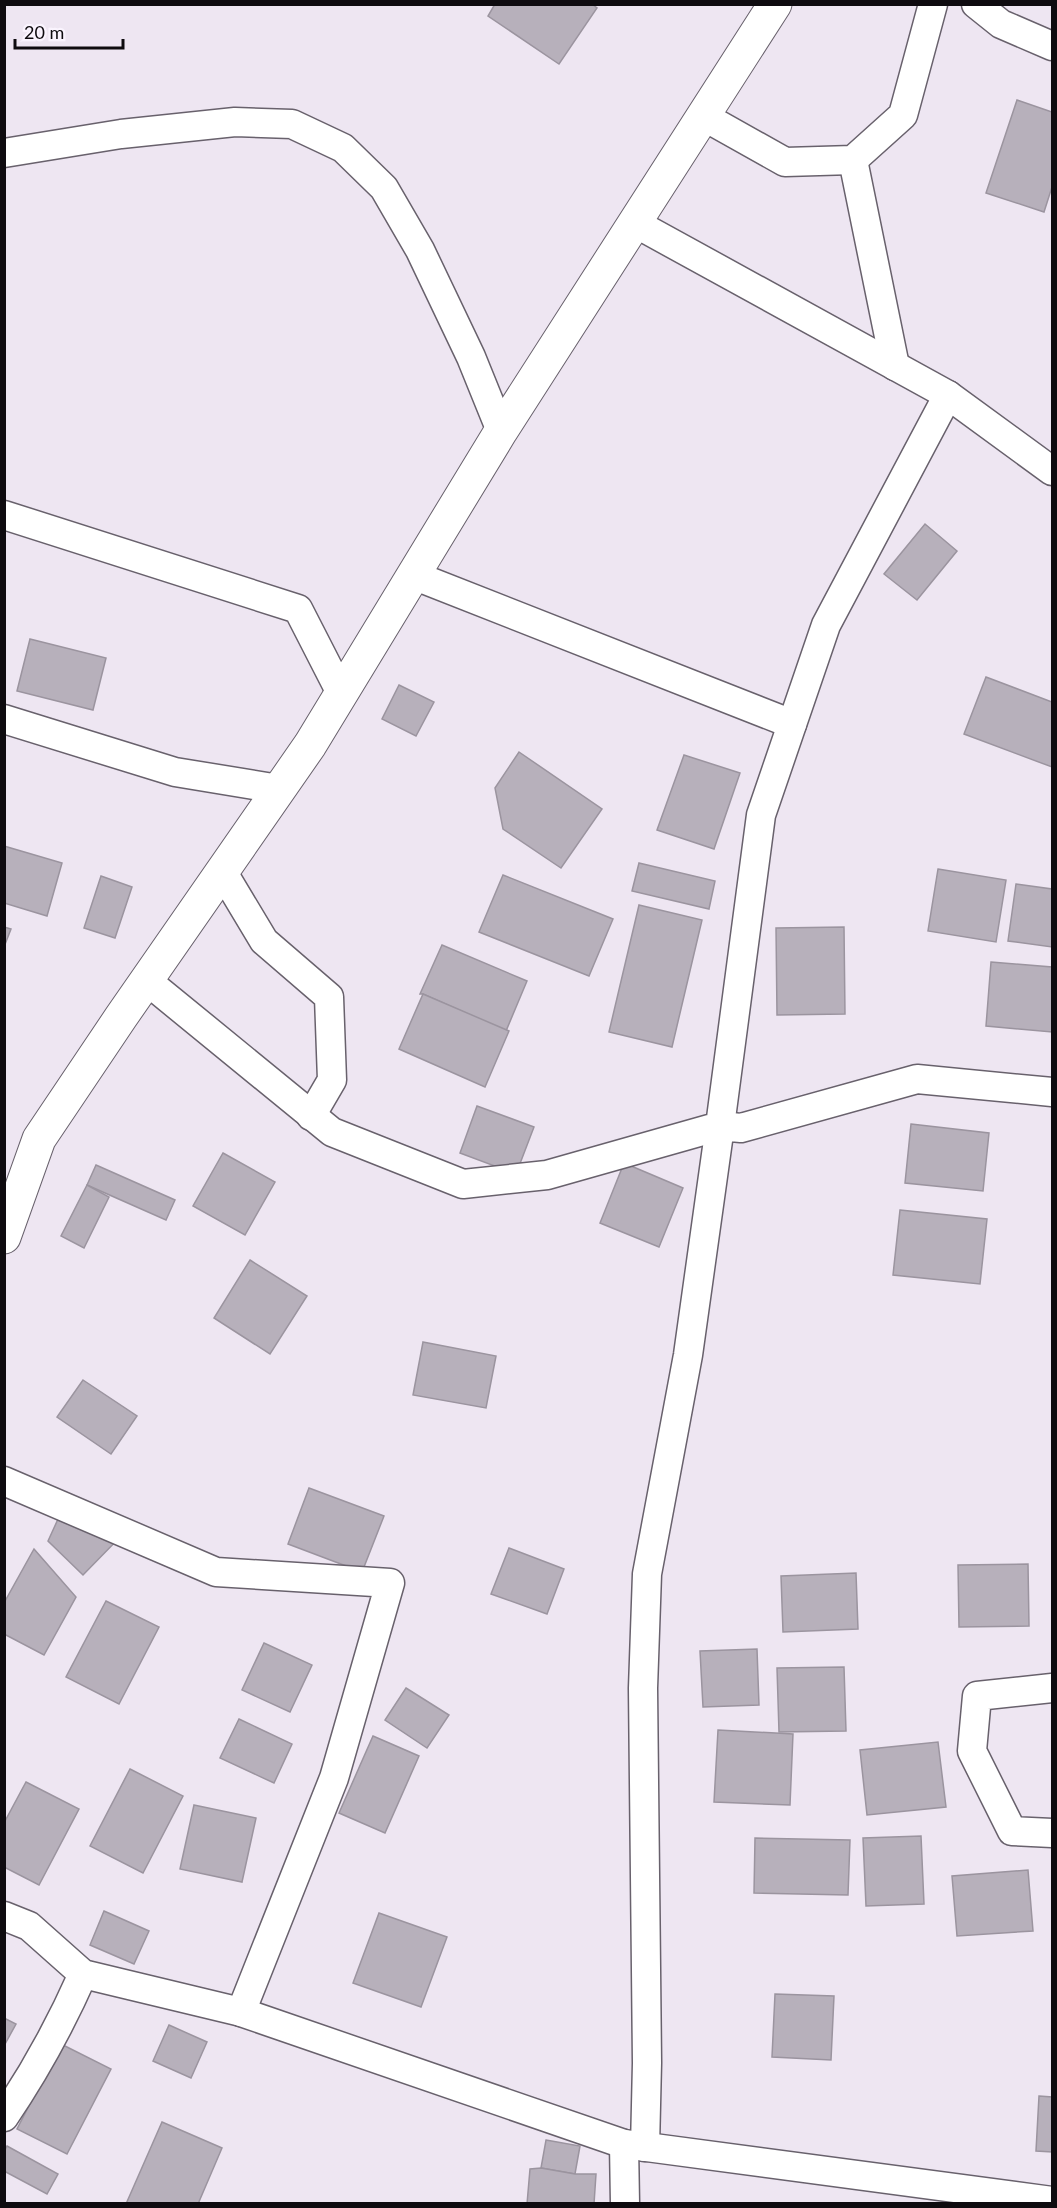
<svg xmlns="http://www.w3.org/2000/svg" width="1057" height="2208" viewBox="0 0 1057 2208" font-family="Lato,sans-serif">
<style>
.building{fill:#b7b0bb;stroke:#9b949f;stroke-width:1.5}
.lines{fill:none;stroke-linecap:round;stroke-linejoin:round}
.minor-casing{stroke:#68616c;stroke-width:31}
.tertiary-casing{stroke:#68616c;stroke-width:35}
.minor{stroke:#fff;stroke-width:28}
.tertiary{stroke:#fff;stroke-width:33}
</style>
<rect width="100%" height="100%" fill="#eee6f2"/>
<g class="building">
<polygon points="495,4 592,4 597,8 559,64 488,16"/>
<polygon points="1017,100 1052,112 1052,187 1044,212 986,193"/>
<polygon points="925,524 957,551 917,600 884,574"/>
<polygon points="30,639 106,658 93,710 17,691"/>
<polygon points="986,677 1052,702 1052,767 964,734"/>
<polygon points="399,685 434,702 416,736 382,719"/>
<polygon points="519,752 602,809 561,868 503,829 495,788"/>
<polygon points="684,755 740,773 714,849 657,830"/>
<polygon points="4,846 62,863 47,916 4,903"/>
<polygon points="639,863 715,881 709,909 632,891"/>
<polygon points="938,869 1006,880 996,942 928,931"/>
<polygon points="503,875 613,919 589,976 479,932"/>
<polygon points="101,876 132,887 115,938 84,928"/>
<polygon points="1016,884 1052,889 1052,947 1008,941"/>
<polygon points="639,905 702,920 672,1047 609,1032"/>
<polygon points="4,927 11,929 4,947"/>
<polygon points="844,927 845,1014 777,1015 776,928"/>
<polygon points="442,945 527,981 506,1031 423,994 420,994"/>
<polygon points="991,962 1052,967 1052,1032 986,1026"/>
<polygon points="423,994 509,1031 485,1087 399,1049"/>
<polygon points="477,1106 534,1127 516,1174 460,1153"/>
<polygon points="911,1124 989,1133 983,1191 905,1183"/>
<polygon points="223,1153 275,1182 245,1235 193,1206"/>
<polygon points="624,1163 683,1188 659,1247 600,1223"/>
<polygon points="96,1165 175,1200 166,1220 87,1185"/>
<polygon points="87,1185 109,1197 84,1248 61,1236"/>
<polygon points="900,1210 987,1219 980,1284 893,1275"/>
<polygon points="250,1260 307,1296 270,1354 214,1318"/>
<polygon points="423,1342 496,1356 486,1408 413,1395"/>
<polygon points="83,1380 137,1416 111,1454 57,1417"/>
<polygon points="309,1488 384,1516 362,1572 288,1544"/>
<polygon points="64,1506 124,1533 83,1575 48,1541"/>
<polygon points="509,1548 564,1569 547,1614 491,1594"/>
<polygon points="34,1549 76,1597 44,1655 4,1634 4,1603"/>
<polygon points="1028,1564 1029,1626 959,1627 958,1565"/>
<polygon points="856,1573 858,1629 783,1632 781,1576"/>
<polygon points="106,1601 159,1627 119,1704 66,1677"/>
<polygon points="264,1643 312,1665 290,1712 242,1690"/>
<polygon points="757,1649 759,1705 703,1707 700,1651"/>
<polygon points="844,1667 846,1731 779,1732 777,1668"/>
<polygon points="406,1688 449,1715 427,1748 385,1720"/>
<polygon points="239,1719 292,1744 274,1783 220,1758"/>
<polygon points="718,1730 793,1734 790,1805 714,1802"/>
<polygon points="373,1736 419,1756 385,1833 339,1813"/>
<polygon points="938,1742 946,1807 867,1815 860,1750"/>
<polygon points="130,1769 183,1796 143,1873 90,1846"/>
<polygon points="26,1782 79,1809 39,1885 4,1867 4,1823"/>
<polygon points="194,1805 256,1818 242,1882 180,1869"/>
<polygon points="921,1836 924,1904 866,1906 863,1838"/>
<polygon points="755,1838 850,1840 848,1895 754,1893"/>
<polygon points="1028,1870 1033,1931 957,1936 952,1876"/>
<polygon points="104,1911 149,1931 134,1964 90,1945"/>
<polygon points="379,1913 447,1937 421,2007 353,1983"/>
<polygon points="775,1994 834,1996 831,2060 772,2057"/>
<polygon points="4,2018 16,2024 4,2046"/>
<polygon points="169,2025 207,2042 191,2078 153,2061"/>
<polygon points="61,2044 111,2069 67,2154 17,2129"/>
<polygon points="1039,2096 1052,2097 1052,2152 1036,2151"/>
<polygon points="162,2122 222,2148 198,2204 126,2204"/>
<polygon points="546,2140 580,2146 575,2174 541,2168"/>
<polygon points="7,2146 58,2174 47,2194 4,2171 4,2151"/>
<polygon points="541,2168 575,2174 596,2174 594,2204 527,2204 530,2169"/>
</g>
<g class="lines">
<defs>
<g id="minor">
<polyline points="976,4 1001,24 1052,46"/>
<polyline points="703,116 785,162 853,160 903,115 933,4"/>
<polyline points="4,153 121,134 235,122 292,124 343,148 384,188 420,250 471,357 501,431"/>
<polyline points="853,160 895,366"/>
<polyline points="635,223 948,395 1052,471"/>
<polyline points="4,515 298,609 341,693"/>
<polyline points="413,575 792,724"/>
<polyline points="4,719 175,772 279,789"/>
<polyline points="222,871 264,941 329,997 332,1080 311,1116"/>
<polyline points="146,980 332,1132 463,1184 547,1175 720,1126 761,815 826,625 948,395"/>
<polyline points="4,1481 216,1572 390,1583 334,1778 241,2012"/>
<polyline points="1052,1688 977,1696 972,1751 1012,1831 1052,1833"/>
<polyline points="4,1916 29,1926 83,1974 241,2012 624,2144 1052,2201"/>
<path d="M4 2117C36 2070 60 2026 83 1974"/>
<polyline points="624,2144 625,2204"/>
<polyline points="645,2147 647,2063 643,1688 647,1574 688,1355 720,1126 741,1128 917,1079 1052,1092"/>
</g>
<polyline id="tertiary" points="4,1237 39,1139 121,1017 310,745 501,431 775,4"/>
</defs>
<use href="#minor" class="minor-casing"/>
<use href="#tertiary" class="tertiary-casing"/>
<use href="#minor" class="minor"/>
<use href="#tertiary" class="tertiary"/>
</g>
<rect width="1057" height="2208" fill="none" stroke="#0e0b0f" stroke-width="12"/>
<path d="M15 39v9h108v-9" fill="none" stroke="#0e0b0f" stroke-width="3"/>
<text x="24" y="39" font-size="18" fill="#0e0b0f" stroke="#faf4fe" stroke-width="4.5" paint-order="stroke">20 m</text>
</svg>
